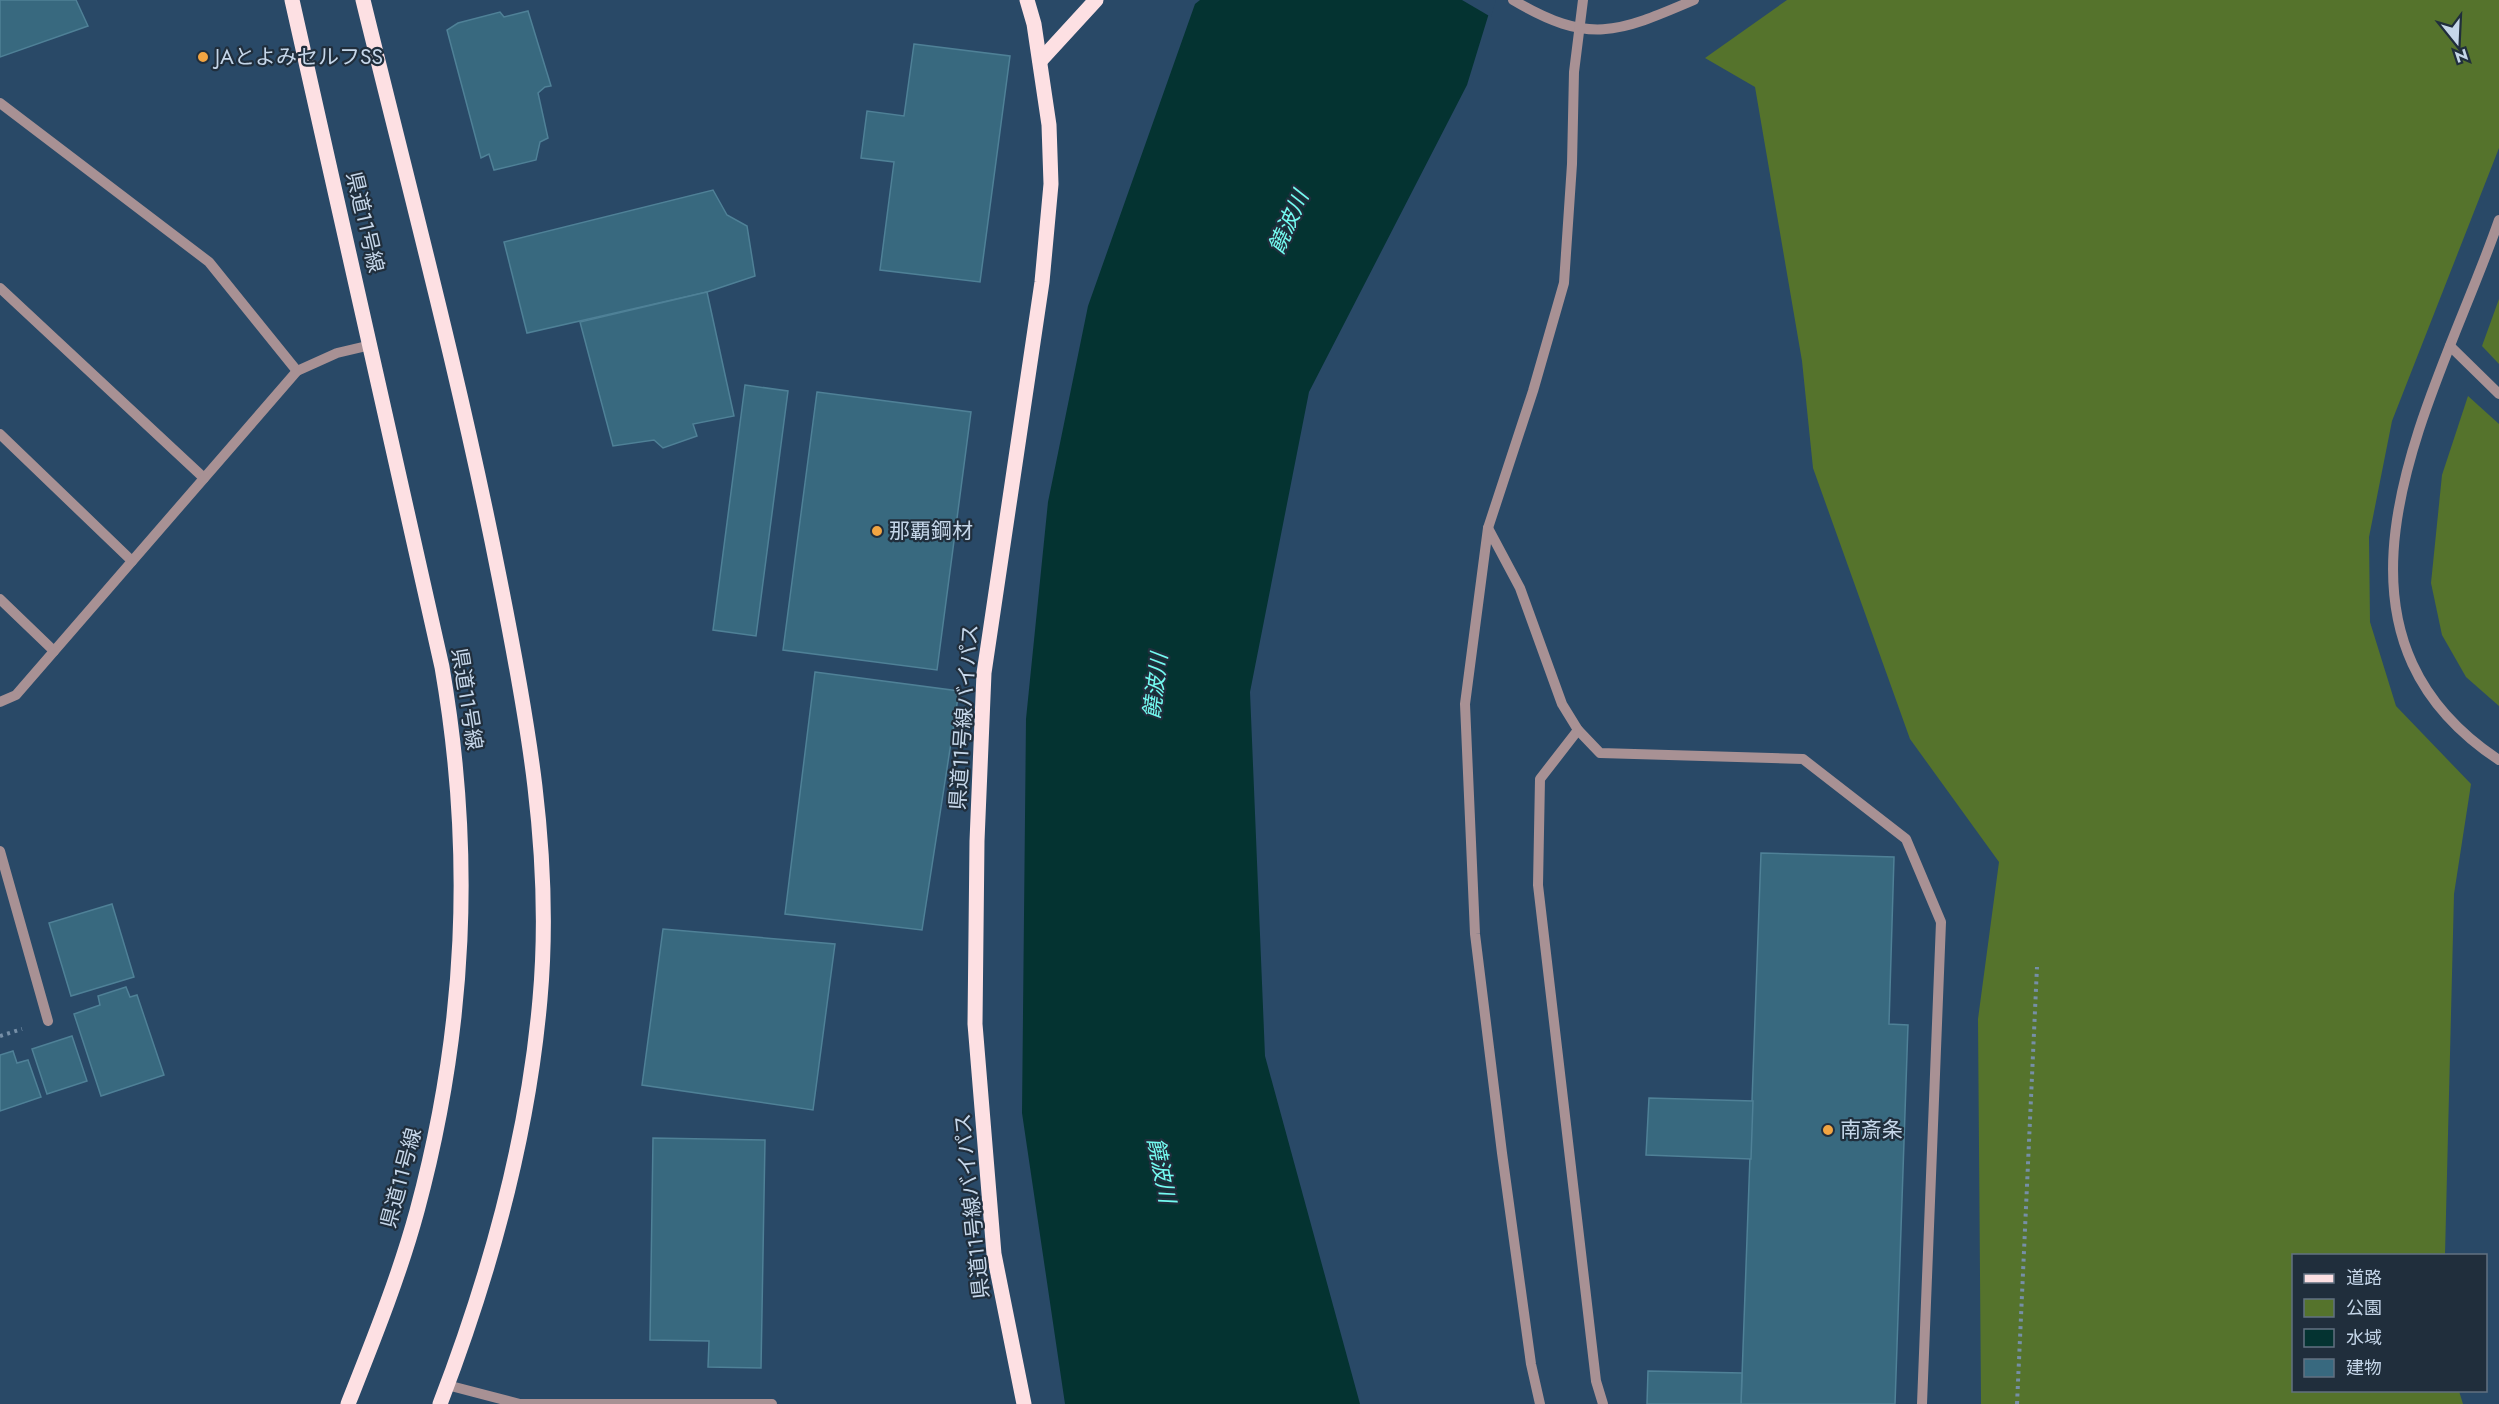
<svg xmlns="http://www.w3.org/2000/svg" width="2499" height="1404" viewBox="0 0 2499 1404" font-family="Jost,'Noto Sans JP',sans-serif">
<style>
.green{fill:#55732c}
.water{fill:#043331}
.pier{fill:#294967}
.building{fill:#38697f;stroke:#4f8197;stroke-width:1.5}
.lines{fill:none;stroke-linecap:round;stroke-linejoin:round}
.path{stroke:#768fa7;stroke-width:4;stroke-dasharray:3 4.5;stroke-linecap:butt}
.minor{stroke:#a89194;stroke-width:10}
.major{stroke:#fde0e3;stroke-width:15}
.poi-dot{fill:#f2a542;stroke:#202e3c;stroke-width:2}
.labels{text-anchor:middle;stroke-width:4.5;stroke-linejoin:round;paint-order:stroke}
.poi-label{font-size:21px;fill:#c5d6e9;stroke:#202e3c;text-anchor:start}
.street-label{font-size:21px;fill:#c5d6e9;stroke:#202e3c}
.water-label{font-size:22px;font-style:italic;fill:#74fbf1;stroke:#202e3c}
</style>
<rect width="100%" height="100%" fill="#294967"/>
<g class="green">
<polygon points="1787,0 2499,0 2499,148 2392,421 2369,537 2370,622 2396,706 2471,784 2454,894 2445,1255 2294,1256 2294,1390 2459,1391 2463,1404 1981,1404 1978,1019 1999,862 1910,739 1813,468 1802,361 1755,87 1705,58"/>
<polygon points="2499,299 2499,364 2482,346"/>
<polygon points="2468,396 2499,424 2499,706 2466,677 2442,635 2431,583 2442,475"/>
</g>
<polygon class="water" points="1200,0 1493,0 1467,85 1309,392 1250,692 1265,1056 1360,1404 1065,1404 1022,1113 1026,719 1048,502 1088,306 1195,4"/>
<polygon class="pier" points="1462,0 1496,0 1491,17"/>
<g class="building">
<polygon points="0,0 76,0 88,26 0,57"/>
<polygon points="528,11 551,86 545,87 538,93 548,138 540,142 536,160 494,170 489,154 481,158 447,30 458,23 500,12 504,17"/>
<polygon points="914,44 1010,56 980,282 880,270 894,162 861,158 867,111 904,116"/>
<polygon points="713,190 727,215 747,226 755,276 707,292 527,333 504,242"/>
<polygon points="707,292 734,416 693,424 697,436 663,448 654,440 613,446 580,322"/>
<polygon points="745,385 788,391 756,636 713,630"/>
<polygon points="817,392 971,412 937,670 783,650"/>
<polygon points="815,672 959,691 922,930 785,914"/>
<polygon points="1761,853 1894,857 1889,1024 1908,1025 1895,1404 1741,1404"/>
<polygon points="112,904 134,977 71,996 49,923"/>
<polygon points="663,929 835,944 813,1110 642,1085"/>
<polygon points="126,987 130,997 137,995 164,1075 101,1096 74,1014 100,1005 98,996"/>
<polygon points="72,1036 87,1081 47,1094 32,1049"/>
<polygon points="13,1051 17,1063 28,1060 41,1097 0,1111 0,1055"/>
<polygon points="1649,1098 1753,1101 1751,1159 1646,1155"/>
<polygon points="653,1138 765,1140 761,1368 708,1367 709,1341 650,1340"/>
<polygon points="1648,1371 1742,1373 1741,1404 1647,1404"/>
</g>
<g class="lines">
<g class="path">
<polyline points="0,1036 22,1029"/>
<polyline points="2017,1404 2037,967"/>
</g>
<g class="minor">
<path d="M1513 0C1589 45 1617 33 1694 0"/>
<polyline points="0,103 209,262 297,371"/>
<path d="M2499 220C2439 393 2294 624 2499 760"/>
<polyline points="0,288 204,478"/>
<polyline points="2450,346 2499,394"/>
<polyline points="0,434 132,561"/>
<polyline points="1488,528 1520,588 1562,704 1578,730 1600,753 1803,759 1906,839 1941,922 1922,1404"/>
<polyline points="0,599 54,651"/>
<polyline points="0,702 16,695 297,371 337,353 371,345"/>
<polyline points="1578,730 1540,779 1538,885 1596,1381 1603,1404"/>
<polyline points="0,851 48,1021"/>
<polyline points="447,1385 520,1404 772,1404"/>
<polyline points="1540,1404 1531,1364 1502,1153 1475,934 1465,704 1488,528 1533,391 1564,283 1572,164 1574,72 1583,0"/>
</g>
<g class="major">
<path d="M292 0 442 667C474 852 466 1030 417 1211 399 1277 373 1341 348 1404"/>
<path d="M363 0C410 192 461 383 499 576 527 716 553 855 540 999 528 1137 490 1274 440 1404"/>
<polyline points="1040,61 1096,0"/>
<polyline points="1024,1404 994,1254 975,1024 977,841 984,673 1042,282 1051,184 1049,125 1034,24 1027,0"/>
</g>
</g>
<g class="poi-dot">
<circle cx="203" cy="57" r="6"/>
<circle cx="877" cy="531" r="6"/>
<circle cx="1828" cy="1130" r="6"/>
</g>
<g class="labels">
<g class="poi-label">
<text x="215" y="64">JAとよみセルフSS</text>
<text x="889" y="538">那覇鋼材</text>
<text x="1840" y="1137">南斎条</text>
</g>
<g class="street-label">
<text transform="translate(365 222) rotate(77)" y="7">県道11号線</text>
<text transform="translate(467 699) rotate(81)" y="7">県道11号線</text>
<text transform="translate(964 717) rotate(-86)" y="7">県道11号線バイパス</text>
<text transform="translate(401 1178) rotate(-75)" y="7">県道11号線</text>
<text transform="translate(972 1206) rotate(-96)" y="7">県道11号線バイパス</text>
</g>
<g class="water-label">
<text transform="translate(1288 222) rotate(-66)" y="8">饒波川</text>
<text transform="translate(1155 686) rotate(-83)" y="8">饒波川</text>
<text transform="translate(1162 1170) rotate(79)" y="8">饒波川</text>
</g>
</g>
<rect x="2292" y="1254" width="195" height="138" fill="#202e3c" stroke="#627181" stroke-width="1.5"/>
<rect x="2304" y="1274" width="30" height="9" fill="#fde0e3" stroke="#627181" stroke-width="1.5"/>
<text x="2346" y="1284" font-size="18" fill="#c5d6e9">道路</text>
<rect x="2304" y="1299" width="30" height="18" fill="#55732c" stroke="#627181" stroke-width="1.5"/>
<text x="2346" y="1314" font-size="18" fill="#c5d6e9">公園</text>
<rect x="2304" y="1329" width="30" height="18" fill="#043331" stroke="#627181" stroke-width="1.5"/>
<text x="2346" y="1344" font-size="18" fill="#c5d6e9">水域</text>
<rect x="2304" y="1359" width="30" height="18" fill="#38697f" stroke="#627181" stroke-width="1.5"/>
<text x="2346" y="1374" font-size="18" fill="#c5d6e9">建物</text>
<g transform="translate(2457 42) rotate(162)" stroke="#202e3c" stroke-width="4.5" paint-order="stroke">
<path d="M0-4.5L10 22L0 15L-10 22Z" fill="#c5d6e9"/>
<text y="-9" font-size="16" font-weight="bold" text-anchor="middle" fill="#c5d6e9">N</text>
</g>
</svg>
